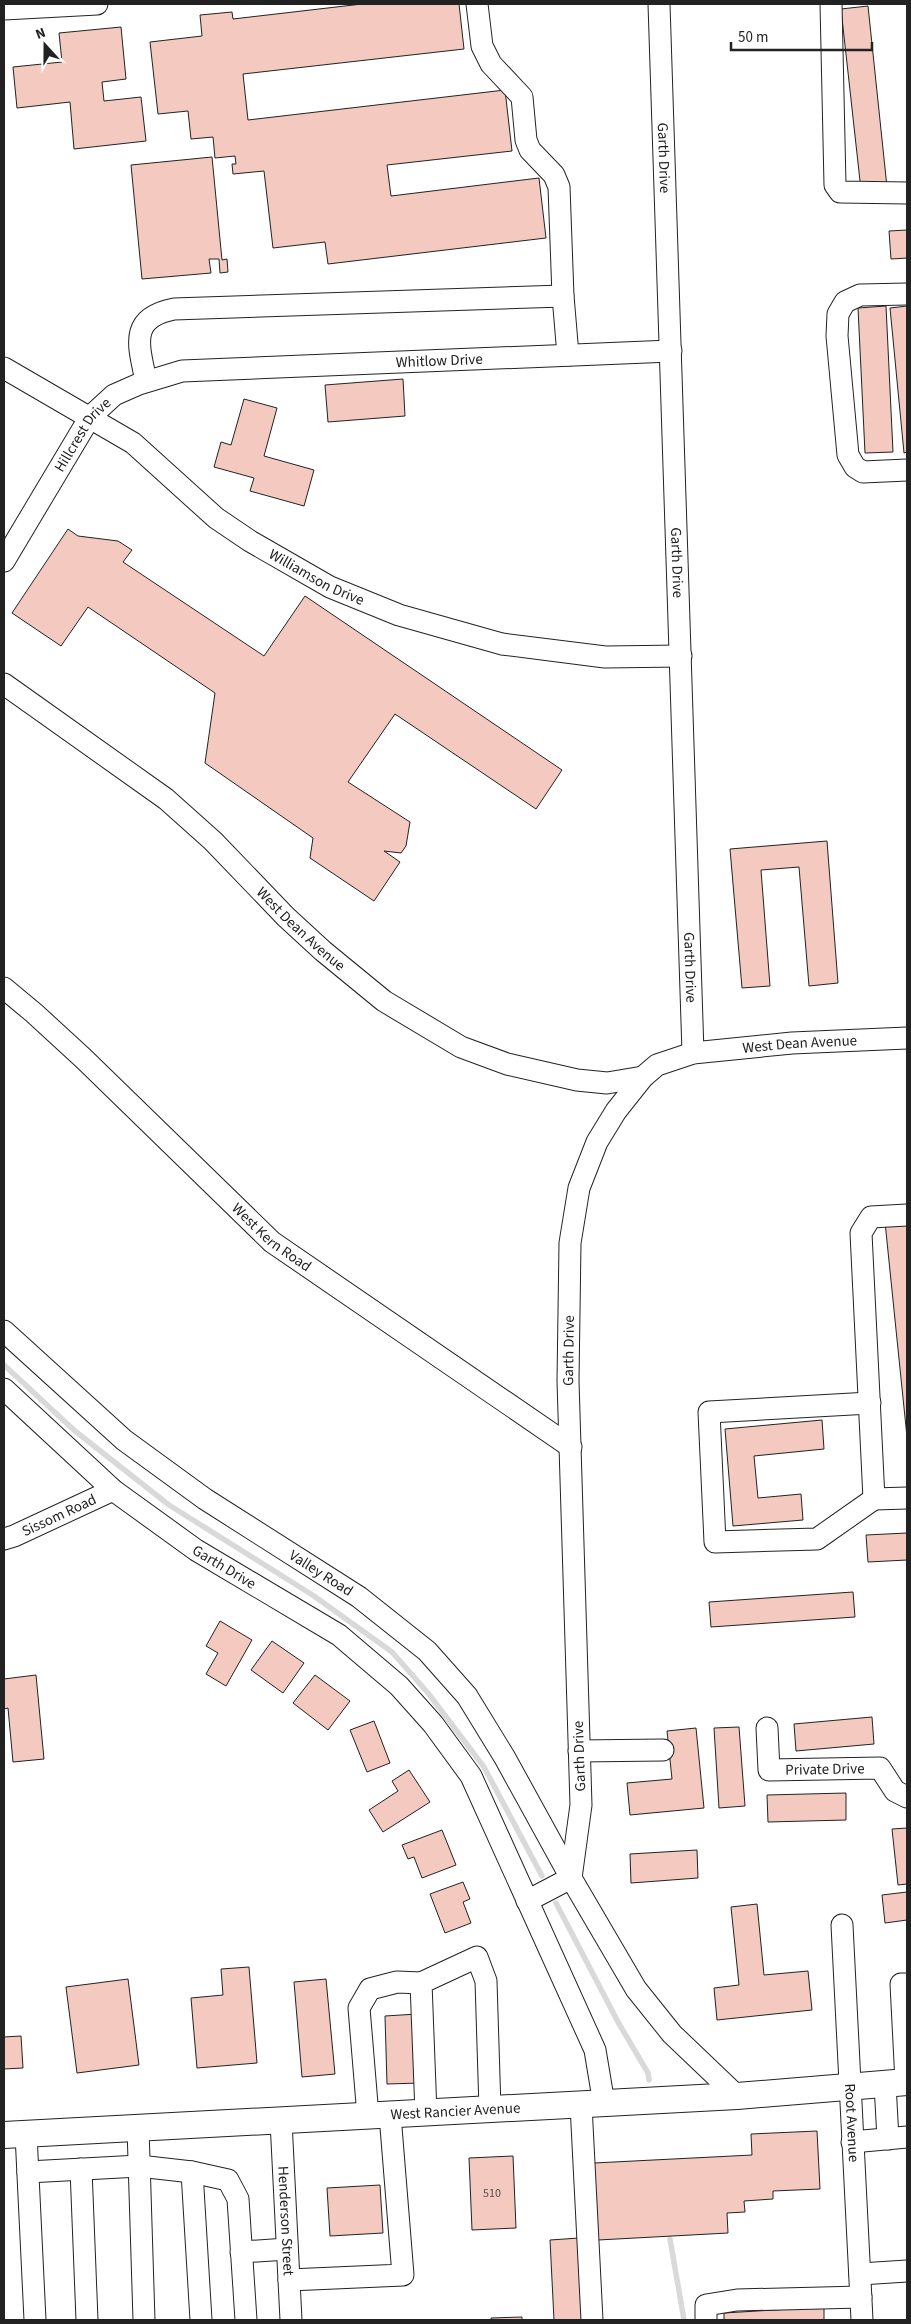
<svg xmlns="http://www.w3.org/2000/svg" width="911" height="2324" viewBox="0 0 911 2324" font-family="'Source Sans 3',sans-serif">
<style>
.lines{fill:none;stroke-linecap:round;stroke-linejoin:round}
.stream{stroke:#d9d9d9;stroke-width:5.5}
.building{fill:#f3c9c0;stroke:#222}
.minor-casing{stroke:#222;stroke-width:23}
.major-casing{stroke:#222;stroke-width:28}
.minor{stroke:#fff;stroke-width:21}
.major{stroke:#fff;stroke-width:26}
.labels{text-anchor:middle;stroke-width:4;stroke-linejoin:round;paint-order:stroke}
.number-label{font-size:12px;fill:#564c4a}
.street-label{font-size:15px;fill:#222;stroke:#fff}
</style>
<rect width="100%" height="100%" fill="#fff"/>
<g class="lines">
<g class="stream">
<polyline points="4,1365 75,1431 169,1505 314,1596 392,1652 428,1693 484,1767 542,1876"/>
<polyline points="556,1903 618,2022 648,2073 649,2080"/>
<polyline points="670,2239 684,2320"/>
</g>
</g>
<g class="building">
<polygon points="362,4 459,4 464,49 243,74 248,120 505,90 512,151 387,165 391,196 539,178 546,238 328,264 325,242 273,248 264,171 233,174 232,164 236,164 235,156 215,158 213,137 191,139 188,111 158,114 150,42 202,36 200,15 232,12 233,19"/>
<polygon points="868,6 887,187 861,190 841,9"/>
<polygon points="121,27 126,79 102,82 104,101 141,97 146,141 74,149 70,102 17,108 13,67 62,62 59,33"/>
<polygon points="212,157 222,260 227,259 228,272 220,273 219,259 209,259 211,273 142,279 131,165"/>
<polygon points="907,230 907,258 891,259 889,231"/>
<polygon points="886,306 893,452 865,453 858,308"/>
<polygon points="907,306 907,452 904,453 890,308"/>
<polygon points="403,379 405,416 328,422 325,385"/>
<polygon points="244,399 277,408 264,456 314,470 304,506 250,491 254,478 214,467 221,442 231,445"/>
<polygon points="68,529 78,536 118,541 132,550 123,562 264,656 305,596 562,770 536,809 395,714 348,782 410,822 406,846 401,853 384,851 400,862 374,901 310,858 313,838 205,763 215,693 88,607 61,646 12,613"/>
<polygon points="827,841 838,983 809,986 799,867 761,870 770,986 742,988 730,849"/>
<polygon points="907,1220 907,1437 885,1222"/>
<polygon points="822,1420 824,1449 754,1456 758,1498 801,1494 803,1520 733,1526 725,1429"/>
<polygon points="907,1533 907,1560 868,1562 866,1535"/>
<polygon points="853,1592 855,1617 711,1627 709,1602"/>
<polygon points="220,1621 252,1640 226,1686 206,1674 218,1653 206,1646"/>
<polygon points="272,1641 304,1663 283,1693 251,1670"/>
<polygon points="36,1675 44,1759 13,1762 8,1708 4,1709 4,1679"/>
<polygon points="315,1675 350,1701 328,1730 293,1703"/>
<polygon points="872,1717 874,1744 796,1751 794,1724"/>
<polygon points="374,1721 390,1763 367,1772 350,1730"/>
<polygon points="739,1727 745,1806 719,1808 714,1728"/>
<polygon points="696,1728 704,1808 630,1815 627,1783 672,1779 667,1731"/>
<polygon points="409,1770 430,1802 383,1832 369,1810 398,1791 392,1781"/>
<polygon points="846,1793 846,1820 768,1822 767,1795"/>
<polygon points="907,1828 907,1884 898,1885 892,1829"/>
<polygon points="442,1830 456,1865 422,1878 414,1857 408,1859 402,1845"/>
<polygon points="697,1850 698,1878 631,1883 630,1854"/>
<polygon points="463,1882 470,1899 463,1902 471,1923 445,1933 430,1894"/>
<polygon points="907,1892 907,1920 885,1923 882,1895"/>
<polygon points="757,1904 764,1975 808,1971 812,2010 717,2020 714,1988 739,1985 731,1907"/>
<polygon points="249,1967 257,2063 197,2068 191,1998 223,1995 221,1969"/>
<polygon points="128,1979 139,2065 77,2073 66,1987"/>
<polygon points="326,1979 335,2074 302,2077 294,1982"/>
<polygon points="417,2014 420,2083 387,2084 385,2016"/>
<polygon points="21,2036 23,2068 4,2069 4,2037"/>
<polygon points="817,2131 820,2189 773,2191 773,2199 744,2201 745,2212 727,2213 728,2233 598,2240 594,2163 752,2155 751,2134"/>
<polygon points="513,2156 516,2228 472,2230 469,2158"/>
<polygon points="380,2185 383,2233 330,2236 327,2188"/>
<polygon points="579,2238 583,2320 554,2320 550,2240"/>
<polygon points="824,2307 824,2320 724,2320 724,2313"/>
<polygon points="522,2317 522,2320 491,2320 491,2318"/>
</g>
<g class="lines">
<defs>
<g id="minor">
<polyline points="477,4 482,46 491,64 522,97 526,140 530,150 554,175 559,187 563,296 568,355"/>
<path id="s1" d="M659 4 693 1053"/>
<polyline points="831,4 835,185 840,192 907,193"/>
<polyline points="4,9 97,4"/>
<polyline points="907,294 860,295 845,302 838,314 837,336 848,455 855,467 863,472 907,470"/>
<path id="s2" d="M4 368 133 443 216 518 250 541 330 587 399 615 502 644 605 657 681 656"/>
<path d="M146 381C139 346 128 318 174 309L563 296"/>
<path id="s3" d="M4 561 90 417 114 395 139 384 182 371 671 351"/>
<path id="s4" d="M4 684 166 799 213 841 286 917 323 951 384 1001 461 1047 507 1064 577 1080 607 1083 643 1077"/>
<path id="s5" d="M4 988 34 1013 83 1058 272 1242 571 1447"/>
<polyline points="907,1215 871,1217 861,1233 874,1499 907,1498"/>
<path id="s6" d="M4 1331 124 1440 205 1499 359 1597 427 1651 467 1696 505 1758 571 1878 636 1989 672 2034 737 2096"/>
<path id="s7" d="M4 1389 113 1490 196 1550 339 1635 399 1686 433 1724 471 1776 595 2050 604 2104"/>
<polyline points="870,1403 709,1412 715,1542 817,1539 874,1499"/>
<path id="s8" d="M4 1539 14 1536 113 1490"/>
<path id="s9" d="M767 1728 769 1770 880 1768 895 1791 907 1797"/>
<polyline points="579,1751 663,1750"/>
<path id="s10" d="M527 1901 571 1878 581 1805 568 1381 570 1243 579 1188 597 1142 616 1111 643 1077 657 1065 693 1053 792 1043 907 1038"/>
<path id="s11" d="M842 1925 862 2320"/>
<polyline points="906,2082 901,1984 907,1984"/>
<polyline points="885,2084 888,2139"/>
<polyline points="581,2105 592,2320"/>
<polyline points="426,2113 421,1983 477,1957 486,1981 490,2109"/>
<polyline points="368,2116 359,2008 370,1989 397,1982 421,1983"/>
<path id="s12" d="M281 2121 291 2320"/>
<polyline points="138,2128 144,2320"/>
<polyline points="26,2134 35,2320"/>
<polyline points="852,2142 907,2137"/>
<polyline points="81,2169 87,2320"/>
<polyline points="28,2172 139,2166 192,2172 228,2180 238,2199 246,2320"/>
<polyline points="192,2172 201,2320"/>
<polyline points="241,2252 287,2249"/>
<polyline points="860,2274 907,2271"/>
<polyline points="289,2280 403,2275 390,2115"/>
<polyline points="706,2320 706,2305 737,2300 861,2297"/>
</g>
<g id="major">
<path id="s13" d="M4 2135 737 2096 907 2082"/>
</g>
</defs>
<use href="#minor" class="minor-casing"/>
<use href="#major" class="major-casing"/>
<use href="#minor" class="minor"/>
<use href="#major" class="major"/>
</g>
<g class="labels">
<g class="number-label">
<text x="492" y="2197">510</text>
</g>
<g class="street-label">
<text dy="5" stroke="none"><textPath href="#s1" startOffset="154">Garth Drive</textPath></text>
<text dy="5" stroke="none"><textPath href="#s3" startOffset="530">Whitlow Drive</textPath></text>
<text dy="5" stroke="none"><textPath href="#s3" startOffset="149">Hillcrest Drive</textPath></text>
<text dy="5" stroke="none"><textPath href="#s1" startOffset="559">Garth Drive</textPath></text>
<text dy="5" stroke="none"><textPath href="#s2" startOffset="378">Williamson Drive</textPath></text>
<text dy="5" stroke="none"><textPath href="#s4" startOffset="386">West Dean Avenue</textPath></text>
<text dy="5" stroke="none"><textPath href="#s1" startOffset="964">Garth Drive</textPath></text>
<text dy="5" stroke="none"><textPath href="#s10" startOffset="1034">West Dean Avenue</textPath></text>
<text dy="5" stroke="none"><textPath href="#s5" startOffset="366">West Kern Road</textPath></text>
<text dy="5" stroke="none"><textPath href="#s10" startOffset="578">Garth Drive</textPath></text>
<text dy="5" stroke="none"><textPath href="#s8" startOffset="60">Sissom Road</textPath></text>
<text dy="5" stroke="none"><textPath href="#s7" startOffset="284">Garth Drive</textPath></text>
<text dy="5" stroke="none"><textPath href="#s6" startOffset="400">Valley Road</textPath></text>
<text transform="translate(579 1756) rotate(-92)" y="5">Garth Drive</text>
<text dy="5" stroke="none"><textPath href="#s9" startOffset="98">Private Drive</textPath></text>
<text dy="5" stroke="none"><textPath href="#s13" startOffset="452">West Rancier Avenue</textPath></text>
<text dy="5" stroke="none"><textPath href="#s11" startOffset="198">Root Avenue</textPath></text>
<text dy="5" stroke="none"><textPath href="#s12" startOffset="100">Henderson Street</textPath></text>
</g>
</g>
<rect width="911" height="2324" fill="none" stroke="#222222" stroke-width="10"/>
<g transform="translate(45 45) rotate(339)" stroke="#ffffff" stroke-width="4" paint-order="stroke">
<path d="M0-4L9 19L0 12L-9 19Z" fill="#222222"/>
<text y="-8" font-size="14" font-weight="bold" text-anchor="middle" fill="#222222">N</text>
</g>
<path d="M731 42v8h141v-8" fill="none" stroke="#222222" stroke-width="2.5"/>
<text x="738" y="42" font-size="15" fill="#222222" stroke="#ffffff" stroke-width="4" paint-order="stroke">50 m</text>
</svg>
